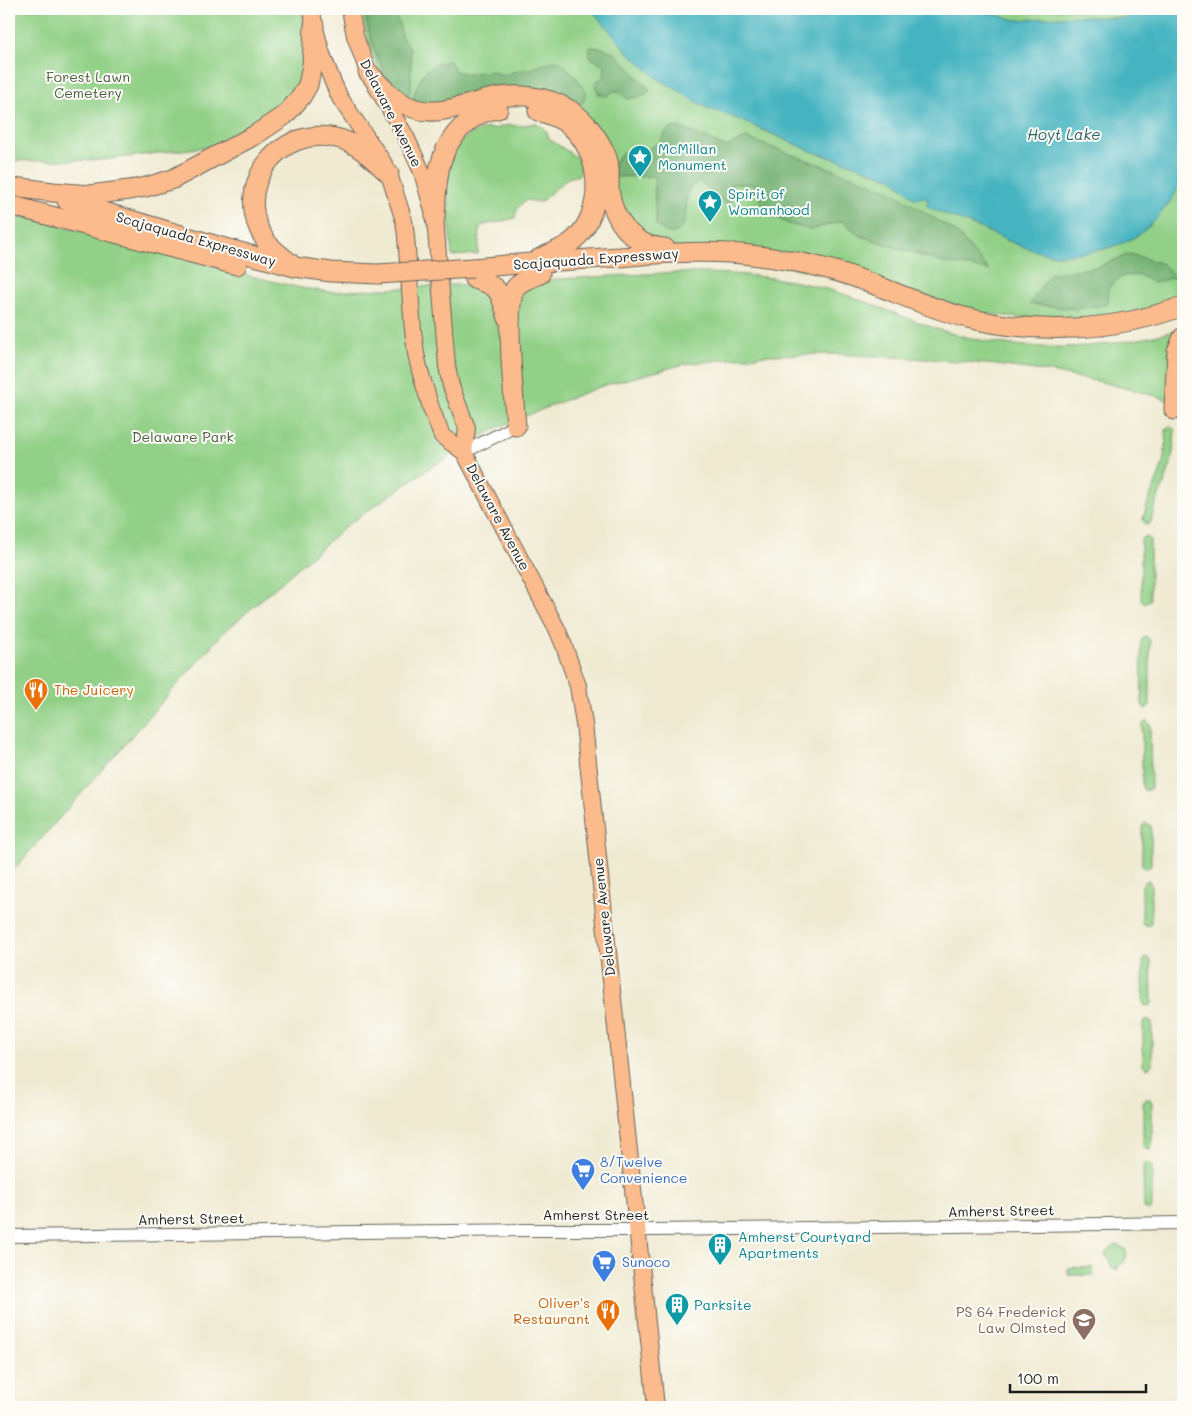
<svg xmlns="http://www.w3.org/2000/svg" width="1192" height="1416" viewBox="0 0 1192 1416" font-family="Mali,sans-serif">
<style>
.green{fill:#91d086;stroke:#567651}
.forest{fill:#74b273;stroke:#486748}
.water{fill:#45b4c0;stroke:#30686e}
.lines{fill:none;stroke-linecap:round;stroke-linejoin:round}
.minor-casing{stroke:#66645b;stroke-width:14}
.major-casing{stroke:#66645b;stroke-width:18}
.highway-casing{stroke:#66645b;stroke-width:21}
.minor{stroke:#fff;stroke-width:12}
.major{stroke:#fbbb8c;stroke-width:16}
.highway{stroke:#fbbb8c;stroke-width:19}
.highway-bridge-casing{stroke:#66645b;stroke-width:21;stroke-linecap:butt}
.highway-bridge{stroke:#fbbb8c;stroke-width:19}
.labels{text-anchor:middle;stroke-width:4;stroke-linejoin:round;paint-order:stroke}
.park-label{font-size:14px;fill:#455b41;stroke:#fdfcf7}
.street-label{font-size:14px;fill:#1c1c1c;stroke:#fdfcf7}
.culture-label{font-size:14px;fill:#0d838f;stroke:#fdfcf7;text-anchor:start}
.food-label{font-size:14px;fill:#c56008;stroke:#fdfcf7;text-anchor:start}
.shop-label{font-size:14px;fill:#366cbe;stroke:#fdfcf7;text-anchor:start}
.education-label{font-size:14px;fill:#785e54;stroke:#fdfcf7;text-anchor:end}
.water-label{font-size:15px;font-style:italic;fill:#2e6066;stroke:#fdfcf7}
</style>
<rect width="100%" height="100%" fill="#fdfcf7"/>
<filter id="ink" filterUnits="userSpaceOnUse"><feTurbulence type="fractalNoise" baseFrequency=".02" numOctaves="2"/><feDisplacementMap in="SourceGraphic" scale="10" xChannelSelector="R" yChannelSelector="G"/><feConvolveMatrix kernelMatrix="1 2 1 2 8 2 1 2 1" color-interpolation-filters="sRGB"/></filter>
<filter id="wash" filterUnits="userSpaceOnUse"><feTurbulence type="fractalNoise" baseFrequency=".0096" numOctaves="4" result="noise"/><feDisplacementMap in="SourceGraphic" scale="20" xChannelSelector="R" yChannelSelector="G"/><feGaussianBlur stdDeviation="1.12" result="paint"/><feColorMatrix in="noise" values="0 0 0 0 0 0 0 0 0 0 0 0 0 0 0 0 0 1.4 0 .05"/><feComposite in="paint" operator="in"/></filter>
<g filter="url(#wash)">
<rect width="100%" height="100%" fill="#efead1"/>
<g class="green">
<polygon points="9,9 301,9 306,37 302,80 278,113 246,133 214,146 103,160 9,161"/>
<polygon points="361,9 1183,9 1183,295 1163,304 1128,314 1054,322 974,312 895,286 662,245 630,229 576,109 473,98 413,105 380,74 368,42"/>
<path d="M535 123C543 127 547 130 549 139L582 161 579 175 568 178 540 202 527 200C519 205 516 209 515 218L480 226 478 254 452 256 446 191 447 176 454 149 463 139 473 133 487 128 493 129 509 125 520 126Z"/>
<path d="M9 212 275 282 301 288 331 292 664 273C715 272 765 274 815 286 857 296 896 315 937 329 1002 350 1073 352 1139 339 1154 336 1170 333 1183 327V406L1156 396 1101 382 1050 372 997 365 945 360 836 354 766 355 685 364 605 385 578 395 496 428 428 469 346 526 223 633 9 875Z"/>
<path d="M1170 426 1175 430C1174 445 1173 459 1168 473 1162 490 1154 505 1151 522L1149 524 1146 525 1143 520C1146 503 1154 489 1160 472 1165 459 1166 444 1166 430Z"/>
<polygon points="1145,537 1147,537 1150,540 1150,600 1145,603 1141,600 1141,541 1142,538"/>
<polygon points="1146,636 1150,640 1150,705 1146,709 1144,708 1142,704 1141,640"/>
<polygon points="1146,720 1150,724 1151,788 1146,791 1142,788 1142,724"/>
<polygon points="1146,823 1151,826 1151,865 1146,869 1142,865 1142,827 1143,825"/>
<polygon points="1146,881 1149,881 1151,884 1151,923 1147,926 1142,923 1142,885"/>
<polygon points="1145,958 1149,958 1151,961 1152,1003 1151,1005 1145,1006 1143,1003 1143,962"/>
<polygon points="1147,1019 1152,1022 1152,1065 1148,1068 1143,1065 1143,1022"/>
<polygon points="1147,1099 1150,1099 1152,1103 1152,1145 1150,1149 1148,1149 1143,1146 1143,1103 1144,1101"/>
<polygon points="1148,1161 1152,1165 1152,1208 1148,1211 1144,1208 1143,1165"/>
<path d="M1118 1245 1125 1249C1129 1257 1125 1263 1118 1266V1270L1111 1266 1109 1259 1105 1256 1111 1247Z"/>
<polygon points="1093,1267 1093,1275 1068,1275 1068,1268"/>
</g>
<g class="forest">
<path d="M365 9H392L394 15 399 23 402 38 410 47 411 57V89L407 97C382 83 367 35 365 9Z"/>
<path d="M590 47 602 48 615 53 650 90C644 96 636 98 628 99 619 93 618 86 607 96L599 94 595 86 597 81 604 77 605 65 591 58 589 52Z"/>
<path d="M557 60 573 73 586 92 584 101 576 107 461 98C445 93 453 97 442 102 437 105 429 105 424 105L413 98C421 75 424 65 450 61L455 71 468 74 489 71 504 75 517 71 530 69Z"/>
<path d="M679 127 725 147 746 138 887 189 956 232 989 270 940 262 861 236 842 221 810 230 789 224 762 211 758 187 750 184H731L732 198 730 202 724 203 700 182C681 187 689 209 684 223 684 224 681 228 680 229 672 238 663 231 656 225L654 176 614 177 613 164 621 154 631 149 644 151 659 143 668 129Z"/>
<polygon points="1130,254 1163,264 1175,277 1153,283 1140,275 1122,276 1108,288 1108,304 1077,309 1030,304 1050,274 1097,267"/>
</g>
<path class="water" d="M591 9H975L1016 20 1072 16 1126 18 1138 14 1139 15 1155 10 1156 9H1183V177L1180 179C1177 196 1168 204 1157 218 1137 242 1109 250 1079 253 1069 254 1058 256 1049 254 1023 249 1001 237 977 227 961 220 943 215 927 206L928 199 922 197 915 199 893 179 863 168 811 151 733 117 707 108 657 78 628 52Z"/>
</g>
<g filter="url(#ink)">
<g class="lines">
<defs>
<g id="minor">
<polyline points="464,452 516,426"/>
<polyline points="9,1236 529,1230 654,1230 1183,1223"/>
</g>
<g id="major">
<polyline points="312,9 314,25 322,54 332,80 340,98 383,162 389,174 404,221 406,236 413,330 416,354 420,371 431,408 442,436 464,452 557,629 563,643 578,686 584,724 656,1407"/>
<polyline points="350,9 355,36 368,72 406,137 422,172 435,218 447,366 451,386 467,428 464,452"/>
</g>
<g id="highway">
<path d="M368 72C380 85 392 99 408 106 434 118 460 106 485 100 513 93 545 94 570 110 585 119 603 143 608 161 610 169 609 178 609 187 611 211 623 234 646 244 652 247 659 247 665 248"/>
<path d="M538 111C549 114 560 118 569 125 602 152 606 211 574 240 565 248 552 253 540 258"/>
<polyline points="21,188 53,192 90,195 129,190 146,187 173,179 255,135 285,115 301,97 308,85 312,65 314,25"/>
<polyline points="67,201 225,248 295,267 331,272 378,274"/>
<polyline points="9,205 237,265"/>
<path d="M435 218C437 179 436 147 469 121 477 115 488 110 498 109"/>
<path d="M290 263C282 256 271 249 265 240 231 189 277 125 336 138 357 142 374 160 389 174"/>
<path d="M473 268C522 263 571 260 620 257 666 253 713 249 759 256 790 260 822 266 851 276 889 289 925 307 964 317 1035 335 1114 332 1183 306"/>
<path d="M474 279C502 287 499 292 508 318"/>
<polyline points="1174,410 1177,351 1183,337"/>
<path d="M516 426C514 400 504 304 516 287 522 280 532 278 540 274"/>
</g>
</defs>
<use href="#minor" class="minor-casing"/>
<use href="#major" class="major-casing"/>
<use href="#highway" class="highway-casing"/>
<use href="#minor" class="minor"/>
<use href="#major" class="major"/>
<use href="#highway" class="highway"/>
<defs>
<polyline id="highway-bridge" points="378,274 473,268"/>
</defs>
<use href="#highway-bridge" class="highway-bridge-casing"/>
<use href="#highway-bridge" class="highway-bridge"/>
</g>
</g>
<defs>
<symbol id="sight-pin" viewBox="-11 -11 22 30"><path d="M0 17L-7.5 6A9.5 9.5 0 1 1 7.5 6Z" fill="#0f9aa8" stroke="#fdfcf7"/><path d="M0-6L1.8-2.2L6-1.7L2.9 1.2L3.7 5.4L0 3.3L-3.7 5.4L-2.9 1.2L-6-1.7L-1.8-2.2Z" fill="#fff"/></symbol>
<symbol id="restaurant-pin" viewBox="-11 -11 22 30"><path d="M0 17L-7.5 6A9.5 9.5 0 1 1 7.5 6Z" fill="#e8710a" stroke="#fdfcf7"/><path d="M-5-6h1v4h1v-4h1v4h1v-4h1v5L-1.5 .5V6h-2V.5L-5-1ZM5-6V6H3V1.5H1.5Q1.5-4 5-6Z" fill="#fff"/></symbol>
<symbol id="supermarket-pin" viewBox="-11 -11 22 30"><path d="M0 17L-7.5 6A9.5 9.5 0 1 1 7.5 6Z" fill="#3f7fe0" stroke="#fdfcf7"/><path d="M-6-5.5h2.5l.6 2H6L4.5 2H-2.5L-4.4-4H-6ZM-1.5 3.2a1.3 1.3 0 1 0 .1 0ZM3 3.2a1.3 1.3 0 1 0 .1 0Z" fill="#fff"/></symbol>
<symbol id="building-pin" viewBox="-11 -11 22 30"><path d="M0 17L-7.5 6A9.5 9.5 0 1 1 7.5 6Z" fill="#0f9aa8" stroke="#fdfcf7"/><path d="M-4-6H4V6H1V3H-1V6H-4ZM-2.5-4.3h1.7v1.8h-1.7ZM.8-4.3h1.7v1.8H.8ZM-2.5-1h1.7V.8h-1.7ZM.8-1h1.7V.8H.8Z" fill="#fff"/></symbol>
<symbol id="school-pin" viewBox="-11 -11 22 30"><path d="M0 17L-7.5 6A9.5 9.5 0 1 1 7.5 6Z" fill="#8d6e63" stroke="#fdfcf7"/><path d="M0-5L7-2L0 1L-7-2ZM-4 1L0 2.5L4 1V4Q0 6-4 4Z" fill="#fff"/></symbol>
</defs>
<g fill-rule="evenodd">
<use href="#sight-pin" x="626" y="143" width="28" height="38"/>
<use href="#sight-pin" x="696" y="188" width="28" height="38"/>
<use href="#restaurant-pin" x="22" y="676" width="28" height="38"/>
<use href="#supermarket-pin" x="569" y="1156" width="28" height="38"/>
<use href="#building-pin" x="706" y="1231" width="28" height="38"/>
<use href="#supermarket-pin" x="590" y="1248" width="28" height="38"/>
<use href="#building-pin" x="663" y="1291" width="28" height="38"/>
<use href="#restaurant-pin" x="594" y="1297" width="28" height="38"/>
<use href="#school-pin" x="1070" y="1306" width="28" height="38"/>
</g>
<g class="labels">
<g class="park-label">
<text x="88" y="82">Forest Lawn<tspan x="88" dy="16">Cemetery</tspan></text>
<text x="183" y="442">Delaware Park</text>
</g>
<g class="street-label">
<text transform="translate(391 113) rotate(63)" y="5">Delaware Avenue</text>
<text transform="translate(196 239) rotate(16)" y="5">Scajaquada Expressway</text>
<text transform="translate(596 259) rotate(-4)" y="5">Scajaquada Expressway</text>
<text transform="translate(498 517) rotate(62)" y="5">Delaware Avenue</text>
<text transform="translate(604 917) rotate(-96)" y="5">Delaware Avenue</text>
<text transform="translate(1001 1211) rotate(-1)" y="5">Amherst Street</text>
<text x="596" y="1220">Amherst Street</text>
<text transform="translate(191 1219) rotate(-1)" y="5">Amherst Street</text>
</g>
<g class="culture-label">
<text x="658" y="154">McMillan<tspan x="658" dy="16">Monument</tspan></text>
<text x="728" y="199">Spirit of<tspan x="728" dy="16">Womanhood</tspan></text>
<text x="738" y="1242">Amherst Courtyard<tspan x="738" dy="16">Apartments</tspan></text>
<text x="694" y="1310">Parksite</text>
</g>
<g class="food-label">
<text x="54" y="695">The Juicery</text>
<text x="590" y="1308" text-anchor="end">Oliver's<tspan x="590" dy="16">Restaurant</tspan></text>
</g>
<g class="shop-label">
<text x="600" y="1167">8/Twelve<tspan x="600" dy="16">Convenience</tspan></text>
<text x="622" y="1267">Sunoco</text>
</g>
<g class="education-label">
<text x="1066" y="1317">PS 64 Frederick<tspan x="1066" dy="16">Law Olmsted</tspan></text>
</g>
<g class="water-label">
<text x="1064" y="140">Hoyt Lake</text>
</g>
</g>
<rect width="1192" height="1416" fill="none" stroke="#fdfcf7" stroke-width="30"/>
<path d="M1010 1384v8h136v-8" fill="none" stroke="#1c1c1c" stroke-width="2.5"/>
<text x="1017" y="1384" font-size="15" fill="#1c1c1c" stroke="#fdfcf7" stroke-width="4" paint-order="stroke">100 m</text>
</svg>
